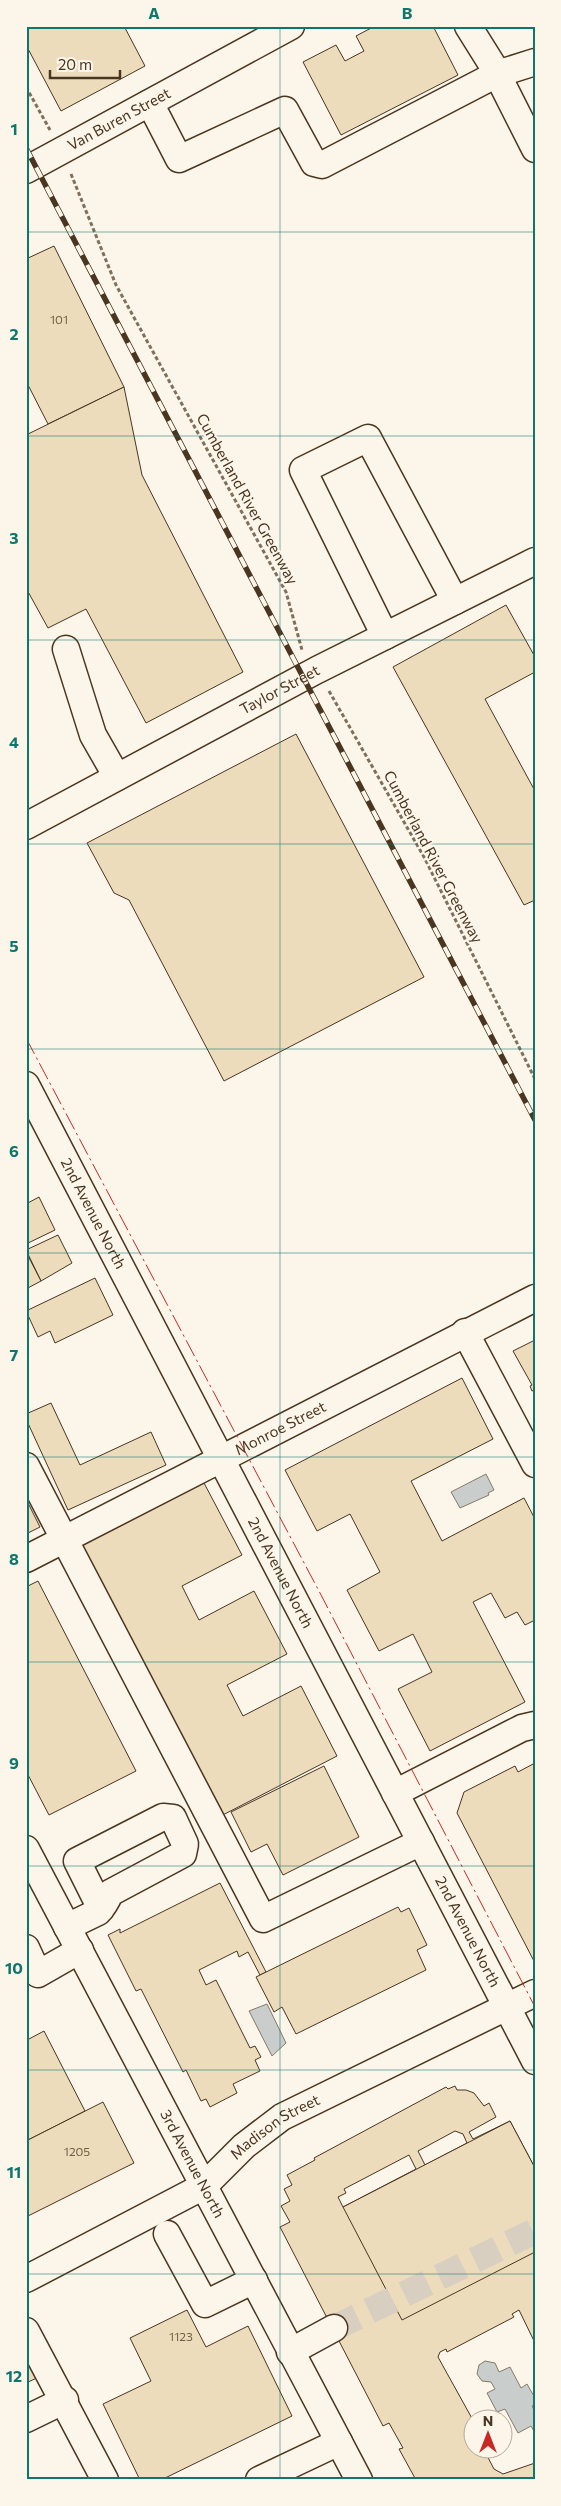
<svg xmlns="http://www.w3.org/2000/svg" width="561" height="2506" viewBox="0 0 561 2506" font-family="Commissioner,sans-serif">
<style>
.water{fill:#c9cecd;stroke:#887966}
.building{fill:#ecdcbc;stroke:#4a3520;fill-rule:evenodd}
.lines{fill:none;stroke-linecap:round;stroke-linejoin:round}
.minor-tunnel{stroke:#d8cfc1;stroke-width:26;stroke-dasharray:26 13;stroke-linecap:butt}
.minor-casing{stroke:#4a3520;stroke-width:29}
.path{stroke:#7f6f5c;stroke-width:3;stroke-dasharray:4 2.5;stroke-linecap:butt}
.minor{stroke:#fbf6e9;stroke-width:26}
.rail-casing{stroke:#4a3520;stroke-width:5.5}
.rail{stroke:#fbf6e9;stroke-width:4;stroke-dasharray:11;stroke-linecap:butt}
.power{stroke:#c62828;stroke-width:1;stroke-dasharray:18 4 2.5 4;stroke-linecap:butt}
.grid{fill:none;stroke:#0f766e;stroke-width:1;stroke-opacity:0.55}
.labels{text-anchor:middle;stroke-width:4;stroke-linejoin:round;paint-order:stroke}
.number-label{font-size:12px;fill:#725f47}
.street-label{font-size:15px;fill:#4a3520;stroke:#fbf6e9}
.neatline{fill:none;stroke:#0f766e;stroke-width:2}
.grid-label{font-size:16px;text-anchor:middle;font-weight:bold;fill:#0f766e}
</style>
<rect width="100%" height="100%" fill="#fbf6e9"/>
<g class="water">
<polygon points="486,1474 494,1490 488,1493 489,1495 460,1508 451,1492"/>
<polygon points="267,2004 286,2043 272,2056 249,2011"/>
<polygon points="485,2361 495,2363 499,2372 510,2367 521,2388 527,2384 535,2398 535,2404 532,2406 535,2412 535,2433 531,2426 518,2433 505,2409 497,2412 487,2393 495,2389 491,2382 482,2381 477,2374 479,2365"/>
</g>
<g class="building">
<polygon points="26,26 124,26 145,66 61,111 26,45"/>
<polygon points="375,26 433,26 458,75 341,135 303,62 336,45 345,61 364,51 356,36"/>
<polygon points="54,246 124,387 48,424 26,381 26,259"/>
<polygon points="124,387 142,475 243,672 146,723 86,609 48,628 26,588 26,435"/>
<polygon points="506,605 535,657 535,672 485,699 535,791 535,900 524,905 393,667"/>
<polygon points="296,734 424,977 224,1081 129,900 114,893 87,843"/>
<polygon points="39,1197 55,1230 26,1244 26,1204"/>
<polygon points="58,1235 72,1263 41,1281 26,1250"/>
<polygon points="26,1252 41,1281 26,1289"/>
<polygon points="95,1278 113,1315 55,1343 50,1331 38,1337 26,1311"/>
<polygon points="535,1340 535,1390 532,1391 530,1386 532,1385 513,1351"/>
<polygon points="462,1378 493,1439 411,1481 442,1541 524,1498 535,1519 535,1620 525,1625 517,1612 505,1618 491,1593 473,1602 525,1702 430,1751 398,1689 432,1672 413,1634 379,1651 347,1590 380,1572 350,1514 317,1531 285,1470"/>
<polygon points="51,1403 80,1465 151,1432 166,1465 68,1510 26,1419 26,1414"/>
<polygon points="204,1483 242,1555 182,1586 199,1620 254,1591 287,1654 227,1685 243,1716 301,1686 337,1756 217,1818 77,1548"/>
<polygon points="26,1499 40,1527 26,1534"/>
<polygon points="38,1581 136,1771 49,1815 26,1771 26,1587"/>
<polygon points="535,1763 535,1963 457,1813 464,1792 515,1766 518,1772"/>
<polygon points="324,1766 359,1837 283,1875 267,1844 251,1852 231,1812"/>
<polygon points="220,1883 266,1972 260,1975 248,1952 239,1957 237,1951 199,1970 206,1985 216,1980 250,2048 255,2046 261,2057 255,2060 260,2071 233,2084 237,2093 210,2107 206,2099 201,2101 186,2070 183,2072 141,1989 136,1991 108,1935 120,1929 120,1933"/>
<polygon points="398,1907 401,1912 409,1908 427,1945 417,1950 426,1970 296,2034 282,2007 274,2012 256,1977"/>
<polygon points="44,2031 85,2111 26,2141 26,2034 29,2039"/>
<path d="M455 2086 457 2090H466L474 2093 484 2106 489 2103 496 2117 469 2132 473 2139 510 2121 535 2168V2343L519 2310 512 2314 514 2317 447 2352 446 2349 440 2352 438 2357 474 2422V2448H483L494 2469 503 2474 535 2463V2480H416L399 2449 403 2448 389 2423 383 2426 280 2227 290 2222 281 2206 290 2201 284 2189 292 2185 287 2175 315 2160 314 2158 446 2087 448 2089ZM455 2131 463 2134 467 2143 425 2165 418 2151ZM409 2155 416 2169 343 2207 338 2197 346 2193 344 2189Z"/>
<polygon points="103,2102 134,2163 26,2217 26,2141"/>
<polygon points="510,2121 535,2168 535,2252 402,2320 343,2207"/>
<polygon points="187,2310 206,2347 248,2326 292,2416 161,2480 140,2480 103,2404 151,2381 130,2338"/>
<polygon points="26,2348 41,2376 26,2383"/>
</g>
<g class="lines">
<polyline class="minor-tunnel" points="334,2328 535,2231"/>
<defs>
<g id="minor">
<polyline points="468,26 493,66 535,149"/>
<polyline points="150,103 179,159 285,110 314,163 322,165 497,74 535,62"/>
<path id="s1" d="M26 170 291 26"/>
<polyline points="385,636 303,470 368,438 455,601"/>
<polyline points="66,649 93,735 117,777"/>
<path id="s2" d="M26 826 317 670 535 561"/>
<path id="s3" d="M26 1085 535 2061"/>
<polyline points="465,1332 535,1464"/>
<polyline points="26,1466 263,1919 421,1842"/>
<path id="s4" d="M26 1559 535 1298"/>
<polyline points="395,1793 522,1728 535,1725"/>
<path id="s5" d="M26 1849 359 2480"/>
<path d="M67 1927 98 1912C104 1906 107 1900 110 1893L183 1854 185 1844 173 1818 163 1817 77 1861 101 1909"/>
<polyline points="26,1948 38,1974 80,1950"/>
<polyline points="167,2234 205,2304 254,2280"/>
<path id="s6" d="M26 2279 204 2186 244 2146 282 2117 535 1993"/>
<polyline points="26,2331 105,2480"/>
<polyline points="290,2352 334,2328"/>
<polyline points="26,2419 65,2400"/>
<polyline points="259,2480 339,2442"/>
</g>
</defs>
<use href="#minor" class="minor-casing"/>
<g class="path">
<polyline points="26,87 50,130"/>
<polyline points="71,174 116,285 286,592 302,650"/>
<polyline points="329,691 424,857 535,1079"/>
</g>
<use href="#minor" class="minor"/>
<defs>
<polyline id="rail" points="26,148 535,1120"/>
</defs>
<use href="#rail" class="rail-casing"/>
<use href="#rail" class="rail"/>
<polyline class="power" points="26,1038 320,1593 535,2007"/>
</g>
<path class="grid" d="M280 26V2480M26 232H535M26 436H535M26 640H535M26 844H535M26 1049H535M26 1253H535M26 1457H535M26 1662H535M26 1866H535M26 2070H535M26 2274H535"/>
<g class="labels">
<g class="number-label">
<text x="59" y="324">101</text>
<text x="77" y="2156">1205</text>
<text x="181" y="2341">1123</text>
</g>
<g class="street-label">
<text dy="5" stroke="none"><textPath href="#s1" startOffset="106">Van Buren Street</textPath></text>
<text transform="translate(247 499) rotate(61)" y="5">Cumberland River Greenway</text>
<text dy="5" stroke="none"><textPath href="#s2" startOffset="288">Taylor Street</textPath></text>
<text transform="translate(433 857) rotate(62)" y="5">Cumberland River Greenway</text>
<text dy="5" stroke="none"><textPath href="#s3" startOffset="145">2nd Avenue North</textPath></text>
<text dy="5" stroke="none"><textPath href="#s4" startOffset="286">Monroe Street</textPath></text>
<text dy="5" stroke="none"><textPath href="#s3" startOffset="550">2nd Avenue North</textPath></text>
<text dy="5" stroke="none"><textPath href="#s3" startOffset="955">2nd Avenue North</textPath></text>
<text dy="5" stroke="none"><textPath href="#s6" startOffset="294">Madison Street</textPath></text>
<text dy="5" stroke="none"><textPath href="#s5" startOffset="356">3rd Avenue North</textPath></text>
</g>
</g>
<rect width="561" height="2506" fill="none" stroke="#fbf6e9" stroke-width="55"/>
<g transform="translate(488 2434)"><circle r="24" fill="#fbf6e9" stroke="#b4a999"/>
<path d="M0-4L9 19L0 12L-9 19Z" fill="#c62828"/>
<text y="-8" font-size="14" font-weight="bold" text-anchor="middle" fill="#4a3520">N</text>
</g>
<path d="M50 70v8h70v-8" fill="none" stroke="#4a3520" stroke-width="2.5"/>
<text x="58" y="70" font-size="15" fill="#4a3520" stroke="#fbf6e9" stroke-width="4" paint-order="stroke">20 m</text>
<rect x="28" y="28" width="506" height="2450" class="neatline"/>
<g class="grid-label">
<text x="154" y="19">A</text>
<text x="407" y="19">B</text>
<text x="14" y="135">1</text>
<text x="14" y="340">2</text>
<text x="14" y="544">3</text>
<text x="14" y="748">4</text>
<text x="14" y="952">5</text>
<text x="14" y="1157">6</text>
<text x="14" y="1361">7</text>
<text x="14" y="1565">8</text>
<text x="14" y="1769">9</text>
<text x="14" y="1974">10</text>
<text x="14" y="2178">11</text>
<text x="14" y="2382">12</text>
</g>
</svg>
